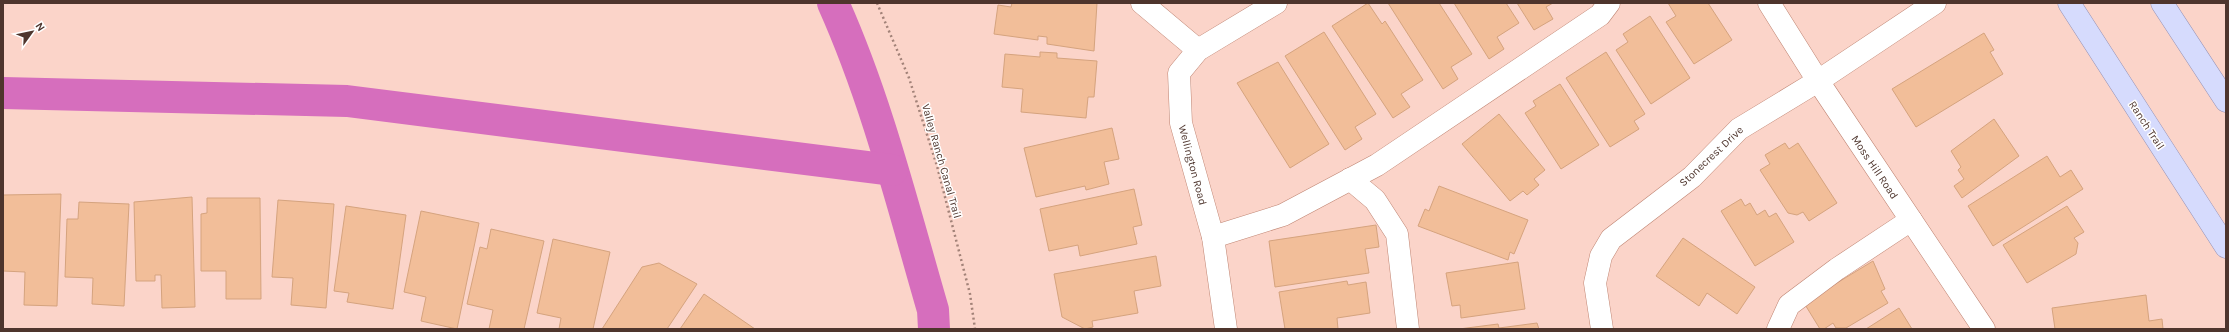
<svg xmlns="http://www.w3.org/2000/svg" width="2229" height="332" viewBox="0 0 2229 332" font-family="Karla,sans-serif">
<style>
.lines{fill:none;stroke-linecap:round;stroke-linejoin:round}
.canal{stroke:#d66ebd;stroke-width:32}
.building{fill:#f2be99;stroke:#d5a37e}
.minor-casing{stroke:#bf8472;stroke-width:23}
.major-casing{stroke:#9491b4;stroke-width:23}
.path{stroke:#a28278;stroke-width:2.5;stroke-dasharray:2 3;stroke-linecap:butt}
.minor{stroke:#fff;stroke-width:22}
.major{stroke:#d6dbfd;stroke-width:22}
.labels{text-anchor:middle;stroke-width:3;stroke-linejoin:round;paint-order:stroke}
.street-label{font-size:11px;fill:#4e352d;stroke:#fff}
</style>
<rect width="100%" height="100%" fill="#fbd4c9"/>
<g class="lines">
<g class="canal">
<path d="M833 3C877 101 903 207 933 310L934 329"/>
<polyline points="3,93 347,101 892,170"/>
</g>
</g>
<g class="building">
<polygon points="1012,3 1097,3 1094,51 1047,44 1047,37 1038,36 1038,40 994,34 998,5 1011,7"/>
<polygon points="1368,3 1382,24 1385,21 1423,80 1401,94 1410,107 1393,118 1332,26"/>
<polygon points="1388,3 1439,3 1472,54 1451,67 1458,79 1443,89"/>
<polygon points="1454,3 1506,3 1519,23 1497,37 1504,49 1489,59"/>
<polygon points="1517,3 1553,3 1546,7 1553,19 1534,30"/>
<polygon points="1668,3 1708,3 1732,40 1694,64 1666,22 1676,16"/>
<polygon points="1650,16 1690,78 1651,104 1616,50 1628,42 1623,34"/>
<polygon points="1324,32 1376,114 1355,127 1362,139 1345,150 1285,56"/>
<polygon points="1984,33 1994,50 1990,52 2003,74 1916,127 1892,89"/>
<polygon points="1040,52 1057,53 1057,58 1097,61 1094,97 1088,97 1086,118 1021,112 1023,89 1002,87 1005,54 1040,57"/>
<polygon points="1606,52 1645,114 1634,121 1639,129 1610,147 1566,78"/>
<polygon points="1278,62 1329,144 1290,168 1237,83"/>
<polygon points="1560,84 1599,145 1561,169 1525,113 1536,106 1533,101"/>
<polygon points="1499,114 1545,170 1534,179 1539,185 1527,195 1523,191 1510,201 1462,144"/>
<polygon points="1994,119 2019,156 1962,198 1954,186 1964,179 1958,170 1961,167 1951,151"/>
<polygon points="1112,128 1119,159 1104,162 1109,184 1086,190 1085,186 1036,197 1024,148"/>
<polygon points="1785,143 1789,149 1798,143 1837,203 1809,221 1803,212 1797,215 1788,213 1760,170 1770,164 1765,155"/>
<polygon points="2047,156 2060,177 2071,170 2083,189 1993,246 1968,206"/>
<polygon points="1439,186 1528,220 1514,254 1510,252 1508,260 1418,226 1425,209 1429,211"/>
<polygon points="1134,189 1142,225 1133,227 1137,244 1080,256 1078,245 1049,251 1040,209"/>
<polygon points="61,194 57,306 24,305 25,272 3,271 3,195"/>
<polygon points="192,197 195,307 162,308 161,275 155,275 155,281 136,281 134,202"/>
<polygon points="207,198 260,198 261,299 226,299 226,271 201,271 201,214 207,213"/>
<polygon points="1741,199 1745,206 1750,203 1757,215 1765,210 1769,217 1776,213 1794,242 1755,266 1721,211"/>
<polygon points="278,200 334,204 326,308 291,305 293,278 272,277"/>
<polygon points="79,202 129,204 124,306 92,304 93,278 65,277 67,219 78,219"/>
<polygon points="346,206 406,215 393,309 347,302 349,293 334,291"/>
<polygon points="2067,206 2084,232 2074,238 2078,243 2076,254 2027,283 2003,245"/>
<polygon points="421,211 479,223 457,329 421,321 426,297 404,292"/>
<polygon points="1376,225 1379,247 1365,249 1369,273 1275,287 1269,241"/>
<polygon points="491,229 544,241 524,329 489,329 493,310 467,304 480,247 487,249"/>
<polygon points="1683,238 1755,287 1737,314 1707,293 1699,306 1656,276"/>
<polygon points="553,239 610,252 593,329 559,329 561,318 537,313"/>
<polygon points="1156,256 1161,286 1134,291 1138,313 1092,321 1093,327 1085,329 1062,317 1054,274"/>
<polygon points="1873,261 1885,289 1881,291 1888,303 1846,328 1836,328 1833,323 1824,329 1820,329 1804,303"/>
<polygon points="1518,262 1525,309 1461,318 1460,305 1452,306 1446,273"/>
<polygon points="659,263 697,284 667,329 602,329 642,267"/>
<polygon points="1347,281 1348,285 1366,282 1370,313 1337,318 1338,329 1285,329 1279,292"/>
<polygon points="704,294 755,329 680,329"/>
<polygon points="2146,295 2149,321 2162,319 2163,329 2055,329 2052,308"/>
<polygon points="1899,308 1912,329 1866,329"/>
<polygon points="1537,323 1539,329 1459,329 1498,324 1499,328"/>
</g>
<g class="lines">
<defs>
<g id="minor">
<polyline points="1142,3 1198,50"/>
<polyline points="1769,3 1818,81 1984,329"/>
<polyline points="1350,179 1375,200 1397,234 1408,329"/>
<polyline points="1213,237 1283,215 1377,165 1600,15 1609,3"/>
<polyline points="1226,329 1213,237 1181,123 1179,73 1198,50 1276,3"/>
<polyline points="1602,329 1595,283 1601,256 1611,239 1692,177 1739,129 1818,81 1935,3"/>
<polyline points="1778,329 1789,305 1837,269 1911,220"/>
</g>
<g id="major">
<polyline points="2069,3 2226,247"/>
<polyline points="2162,3 2226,101"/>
</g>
</defs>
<use href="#minor" class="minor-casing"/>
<use href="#major" class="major-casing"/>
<polyline class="path" points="877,3 909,78 937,166 970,294 975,329"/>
<use href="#minor" class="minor"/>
<use href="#major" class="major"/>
</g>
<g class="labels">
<g class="street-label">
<text transform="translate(2147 125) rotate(57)" y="4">Ranch Trail</text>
<text transform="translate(1711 156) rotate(-43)" y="4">Stonecrest Drive</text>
<text transform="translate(942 161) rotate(74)" y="4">Valley Ranch Canal Trail</text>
<text transform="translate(1193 165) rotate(75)" y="4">Wellington Road</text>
<text transform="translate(1875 167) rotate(56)" y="4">Moss Hill Road</text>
</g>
</g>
<rect width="2229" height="332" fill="none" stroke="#4e352d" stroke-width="8"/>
<g transform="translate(32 32) rotate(57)" stroke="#ffffff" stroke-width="3" paint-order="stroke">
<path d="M0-3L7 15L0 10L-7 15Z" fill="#4e352d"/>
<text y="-6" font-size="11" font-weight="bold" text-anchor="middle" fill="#4e352d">N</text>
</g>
</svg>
